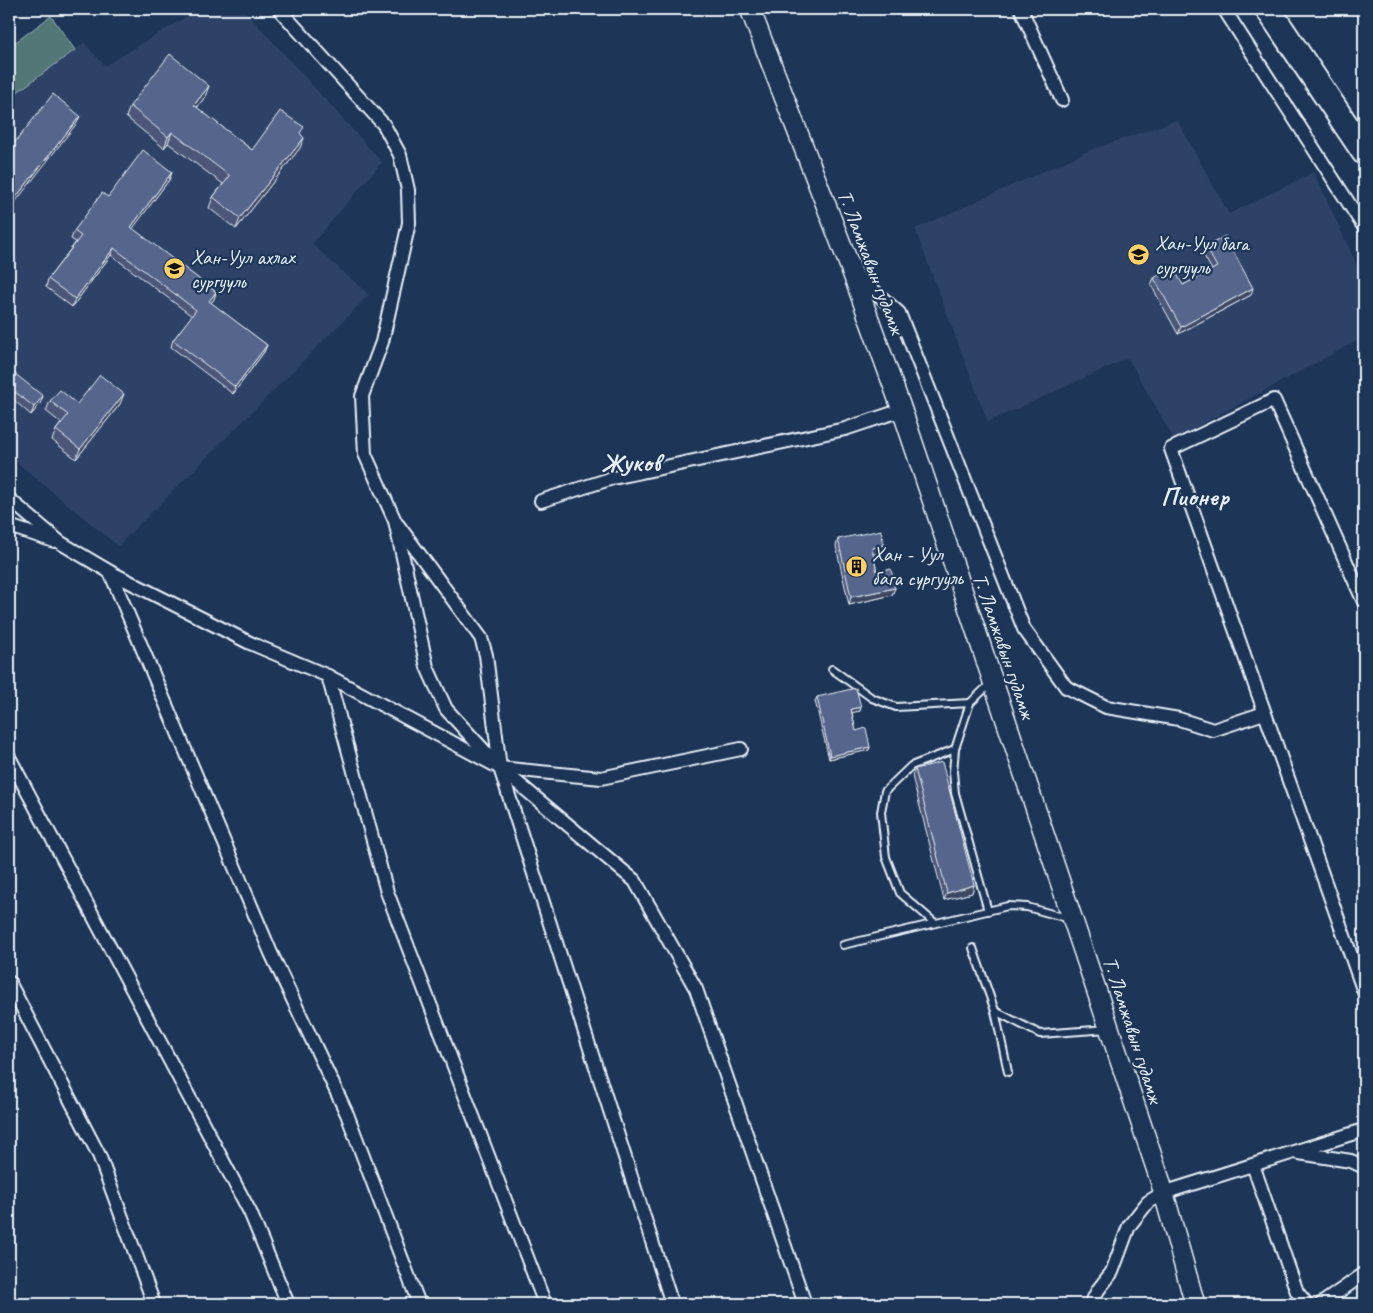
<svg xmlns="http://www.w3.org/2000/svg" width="1373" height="1313" viewBox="0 0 1373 1313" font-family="Caveat,sans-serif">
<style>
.built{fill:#2e4367}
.pitch{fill:#537676;stroke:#9eb4b7}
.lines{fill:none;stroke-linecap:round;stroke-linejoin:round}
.lane-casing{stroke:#e8f1f8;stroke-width:10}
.street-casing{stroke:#e8f1f8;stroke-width:16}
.secondary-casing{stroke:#e8f1f8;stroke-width:22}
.highway-casing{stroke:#e8f1f8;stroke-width:28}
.lane{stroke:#1d3557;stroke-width:6}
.street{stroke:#1d3557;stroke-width:12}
.secondary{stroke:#1d3557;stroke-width:19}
.highway{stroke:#1d3557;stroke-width:24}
.wall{fill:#4b5778;stroke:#e8f1f8}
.shaded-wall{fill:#3d4762;stroke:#e8f1f8}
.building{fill:#57658c;stroke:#e8f1f8}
.labels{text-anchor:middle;stroke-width:4.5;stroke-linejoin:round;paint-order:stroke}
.poi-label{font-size:21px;fill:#e8f1f8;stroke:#1d3557;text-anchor:start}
.street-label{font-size:21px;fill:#e8f1f8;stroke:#1d3557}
.district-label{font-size:26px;font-weight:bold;fill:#e8f1f8;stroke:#1d3557}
</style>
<rect width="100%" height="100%" fill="#1d3557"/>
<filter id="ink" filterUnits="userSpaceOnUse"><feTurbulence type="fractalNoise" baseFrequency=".02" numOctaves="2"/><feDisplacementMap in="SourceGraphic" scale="10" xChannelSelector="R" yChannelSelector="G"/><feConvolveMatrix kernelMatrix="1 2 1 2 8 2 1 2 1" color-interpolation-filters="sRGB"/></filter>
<g filter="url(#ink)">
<g class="built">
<polygon points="199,9 243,9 382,162 312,244 369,295 118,546 9,456 9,98 84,43 105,66"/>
<polygon points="1177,120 1229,214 1314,172 1364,281 1364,337 1174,439 1128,358 988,422 915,229 1093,149"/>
</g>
<polygon class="pitch" points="51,16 75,50 9,98 9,47"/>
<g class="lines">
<defs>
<g id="lane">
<polyline points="832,669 872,698 896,707 970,703"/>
<polyline points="988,911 955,793 953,772 955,749 970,703 991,683"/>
<polyline points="935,923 900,893 886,857 881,812 885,791 911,766 955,749"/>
<polyline points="843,945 1008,906 1027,907 1070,919"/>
<polyline points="973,948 995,1011 1008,1072"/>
<polyline points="995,1011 1040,1034 1108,1029"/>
</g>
<g id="street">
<polyline points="279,9 384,125 400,155 408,190 409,223 382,342 362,396 365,454 395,521 427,667 446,709 500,768 635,881 696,989 805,1304"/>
<polyline points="1021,9 1062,100"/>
<polyline points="1224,9 1364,227"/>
<polyline points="854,273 899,313 1024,629 1066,687 1106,707 1179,719 1213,730 1264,713"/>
<polyline points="9,499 61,543 110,572 250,643 328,676 500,768 601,778 741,749"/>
<polyline points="541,501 613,478 845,429 902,410"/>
<polyline points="398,525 481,638 486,655 500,768 672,1304"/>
<polyline points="9,526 54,541"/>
<polyline points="110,572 271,953 347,1114 419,1304"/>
<polyline points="1364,602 1274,400 1171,449 1364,992"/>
<polyline points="328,676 387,892 545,1304"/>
<polyline points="9,757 250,1212 288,1304"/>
<polyline points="9,982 99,1155 154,1304"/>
<polyline points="1299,1153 1351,1161 1364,1167"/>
<polyline points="1253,1165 1297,1292 1307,1304"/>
<polyline points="1091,1304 1098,1290 1112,1272 1129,1226 1148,1202 1163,1193 1364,1130"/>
<polyline points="1321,1304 1364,1274"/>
</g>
<polyline id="secondary" points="750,9 852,272 902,410 1160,1180 1195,1304"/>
<polyline id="highway" points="1268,9 1364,152"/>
</defs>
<use href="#lane" class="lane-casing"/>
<use href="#street" class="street-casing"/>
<use href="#secondary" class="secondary-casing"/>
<use href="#highway" class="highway-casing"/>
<use href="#lane" class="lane"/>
<use href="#street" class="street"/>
<use href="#secondary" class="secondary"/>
<use href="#highway" class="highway"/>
</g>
<g class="wall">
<polygon points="205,97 197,108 252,150 301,135 300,148 236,229 209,208 213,197 223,184 168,143 164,148 126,117 130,106"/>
<polygon points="172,172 169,180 132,229 216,292 214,299 211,303 267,345 264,352 233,394 171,347 173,340 192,316 111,255 72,307 46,287 48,279 76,242 71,239 74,231 108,197"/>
<polygon points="1206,247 1251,295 1178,334 1151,285 1154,278 1183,285 1212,270 1203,254"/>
<polygon points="9,369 40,404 31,415 9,396"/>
<polygon points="50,401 77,404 120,404 76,459 52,440 56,430 61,423 46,411"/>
<polygon points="838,539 881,553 873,554 877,572 895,588 892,595 849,605 836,546"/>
<polygon points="817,697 861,707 860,711 852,712 856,731 870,747 869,750 829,759 815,701"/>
<polygon points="915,769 974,885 972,893 944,900 912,776"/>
</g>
<g class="shaded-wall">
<polygon points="209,86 205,97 190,116 194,105"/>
<polygon points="80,116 77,123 9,210 9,206"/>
<polygon points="172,132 168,143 164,148 168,137"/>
<polygon points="304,138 300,148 236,229 240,218"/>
<polygon points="172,172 169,180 128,235 131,227"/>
<polygon points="114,248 111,255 72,307 75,299"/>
<polygon points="1253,288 1251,295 1178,334 1181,327"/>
<polygon points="216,292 214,299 207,308 209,301"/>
<polygon points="267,345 264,352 233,394 235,387"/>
<polygon points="124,394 120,404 76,459 80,449"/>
<polygon points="43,396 40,404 31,415 34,407"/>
<polygon points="884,545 881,553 869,555 872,548"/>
<polygon points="895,588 892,595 849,605 851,597"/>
<polygon points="861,707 860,711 850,713 851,709"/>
<polygon points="870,747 869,750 829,759 830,756"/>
<polygon points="974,885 972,893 944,900 947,893"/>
</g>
<g class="building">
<polygon points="170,54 209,86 194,105 252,150 280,111 304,127 300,133 304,138 240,218 213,197 230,176 172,132 168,137 130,106"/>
<polygon points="53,94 80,116 9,206 9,150"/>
<polygon points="143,150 172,172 131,227 216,292 209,301 267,345 235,387 173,340 196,310 114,248 75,299 48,279 81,236 74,231 102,193 108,197"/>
<polygon points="1225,236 1253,288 1181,327 1154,278 1173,267 1183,285 1217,267 1206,247"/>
<polygon points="9,369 43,396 34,407 9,387"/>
<polygon points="100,375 124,394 80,449 56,430 68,415 50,401 60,390 77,404"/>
<polygon points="881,530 884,545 872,548 877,572 891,569 895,588 851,597 838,539"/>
<polygon points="856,688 861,707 851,709 856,731 866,728 870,747 830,756 817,697"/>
<polygon points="942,762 974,885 947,893 915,769"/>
</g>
</g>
<defs>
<symbol id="school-disc" viewBox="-11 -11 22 22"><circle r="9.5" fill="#ffd166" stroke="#1d3557"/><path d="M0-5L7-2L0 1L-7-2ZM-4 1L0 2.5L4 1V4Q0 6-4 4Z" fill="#111"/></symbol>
<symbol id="building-disc" viewBox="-11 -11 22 22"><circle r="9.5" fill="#ffd166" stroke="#1d3557"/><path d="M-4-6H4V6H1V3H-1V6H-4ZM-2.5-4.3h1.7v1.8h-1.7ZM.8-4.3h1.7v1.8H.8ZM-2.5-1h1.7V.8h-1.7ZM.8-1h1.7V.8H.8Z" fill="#111"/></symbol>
</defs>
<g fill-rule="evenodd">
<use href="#school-disc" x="1126" y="242" width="25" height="25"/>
<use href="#school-disc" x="162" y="256" width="25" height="25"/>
<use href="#building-disc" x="844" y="554" width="25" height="25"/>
</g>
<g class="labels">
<g class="poi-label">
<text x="1155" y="250">Хан-Уул бага<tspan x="1155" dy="24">сургууль</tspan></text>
<text x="191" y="264">Хан-Уул ахлах<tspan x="191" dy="24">сургууль</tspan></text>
<text x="872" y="561">Хан - Уул<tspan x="872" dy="24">бага сургууль</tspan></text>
</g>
<g class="street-label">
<text transform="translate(871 262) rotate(69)" y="7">Т. Ламжавын гудамж</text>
<text transform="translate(1004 646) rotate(71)" y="7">Т. Ламжавын гудамж</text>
<text transform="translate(1133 1030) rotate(72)" y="7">Т. Ламжавын гудамж</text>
</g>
<g class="district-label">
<text x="631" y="471">Жуков</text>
<text x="1195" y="505">Пионер</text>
</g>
</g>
<rect width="1373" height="1313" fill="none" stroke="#1d3557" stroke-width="30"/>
<rect x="15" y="15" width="1343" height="1283" fill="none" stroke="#e8f1f8" stroke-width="2" filter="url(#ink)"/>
</svg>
